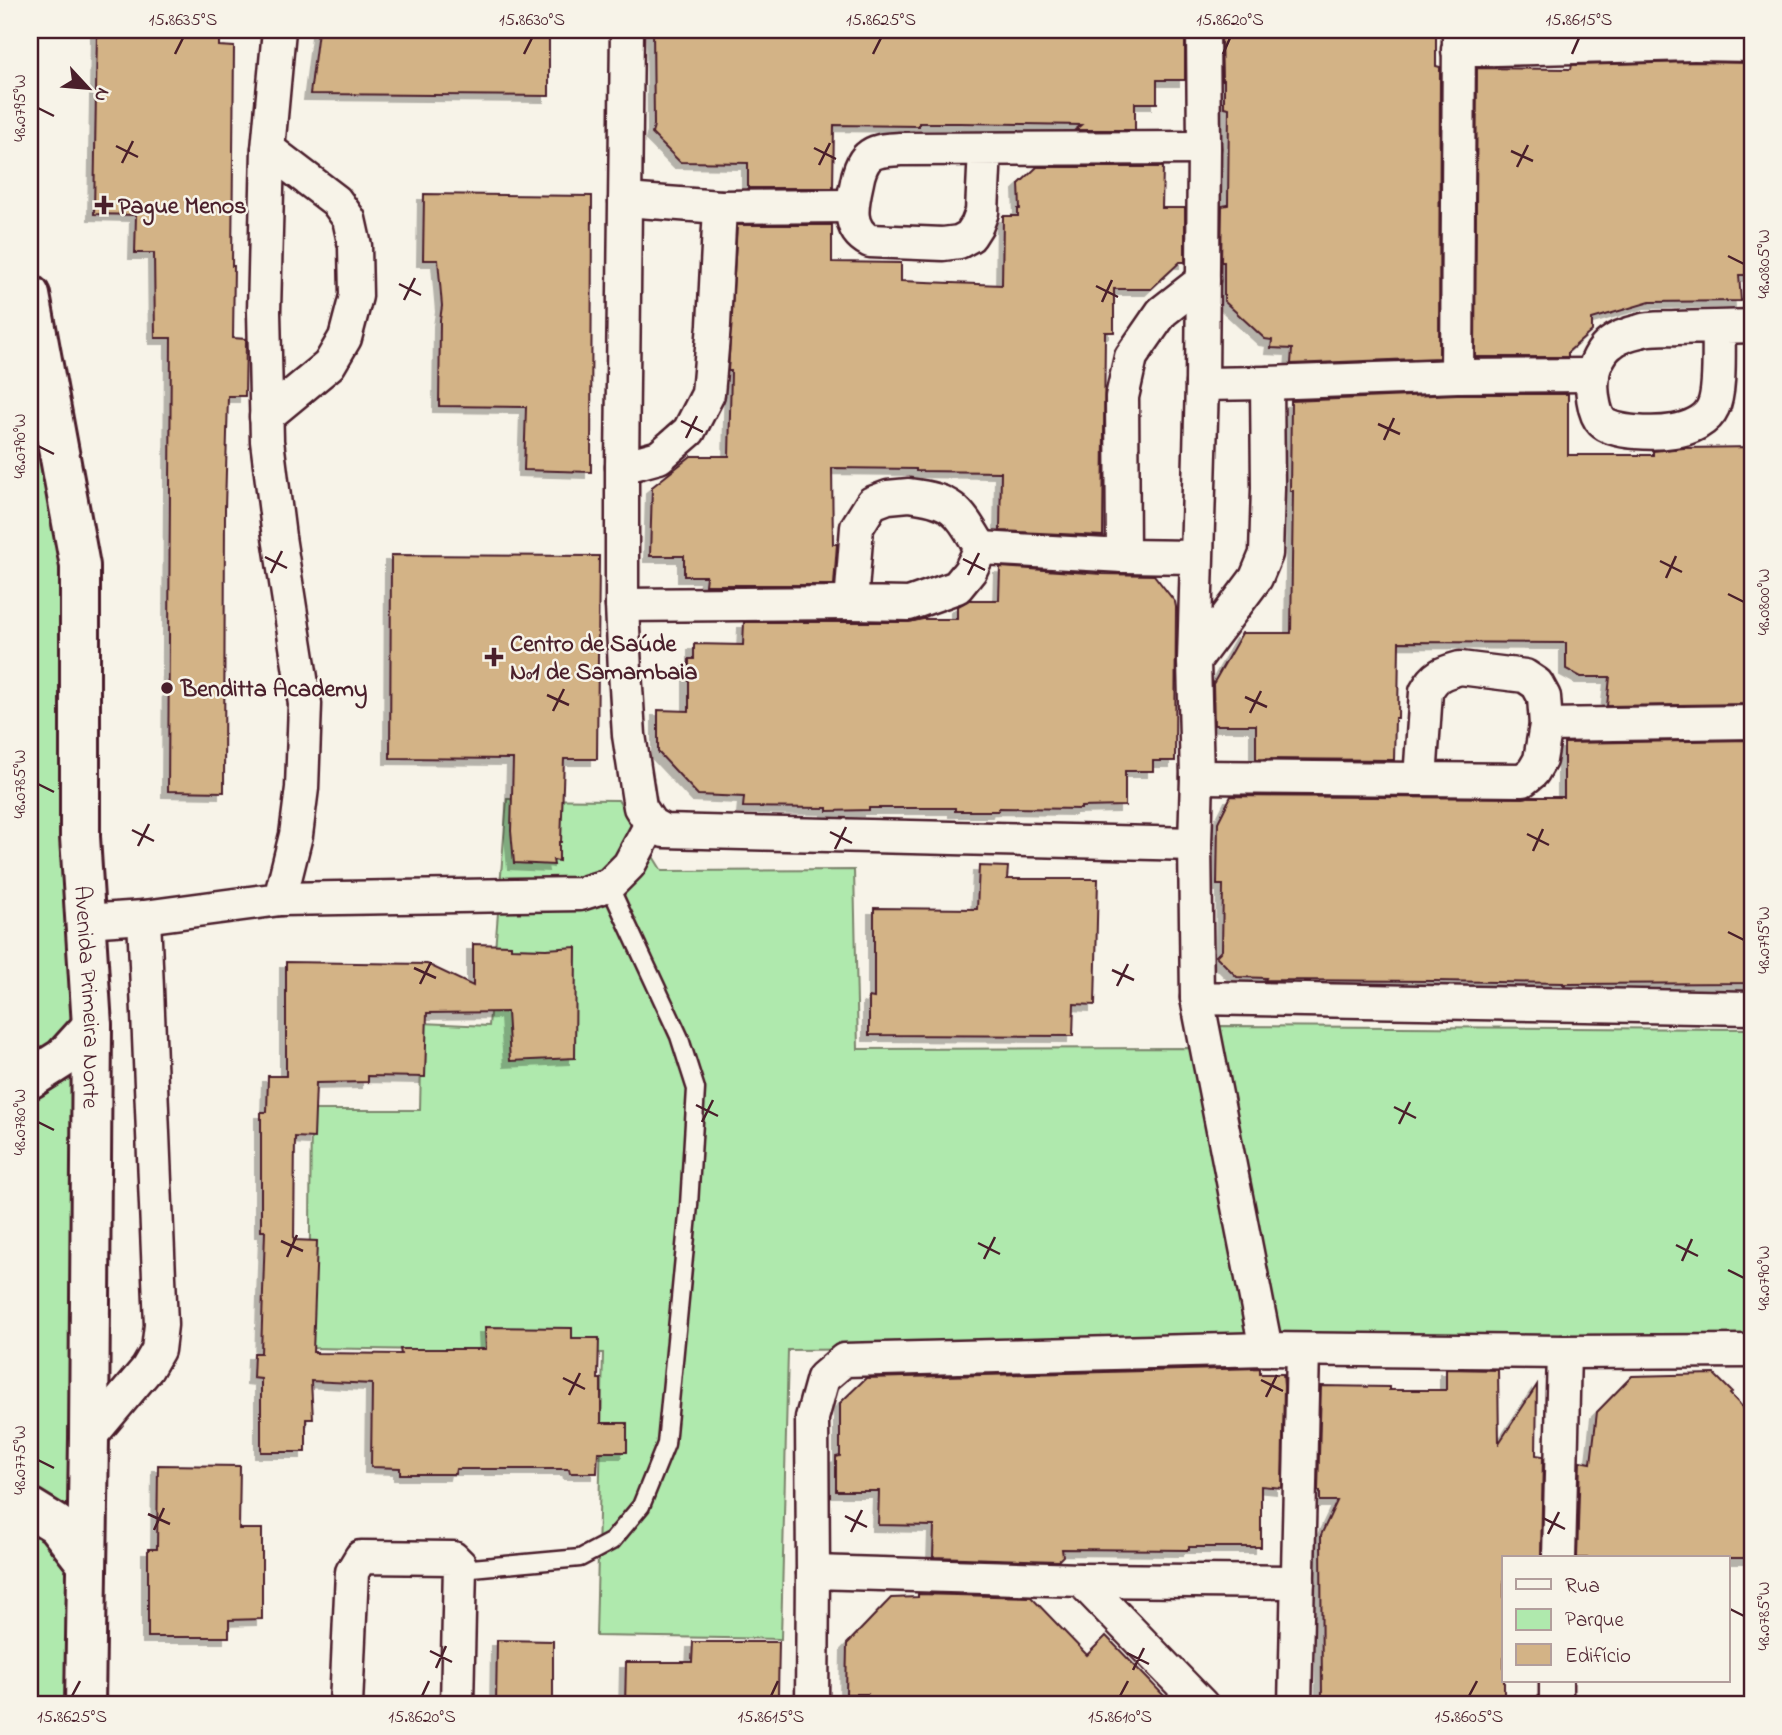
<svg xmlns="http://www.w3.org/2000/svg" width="1782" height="1735" viewBox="0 0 1782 1735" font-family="'Indie Flower',sans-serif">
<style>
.green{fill:#afe9ad;stroke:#7c846c;stroke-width:2}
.building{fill:#d3b386;stroke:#4a1f2b;stroke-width:2;filter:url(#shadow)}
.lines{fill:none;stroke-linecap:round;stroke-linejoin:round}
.service-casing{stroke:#4a1f2b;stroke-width:21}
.minor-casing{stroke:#4a1f2b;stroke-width:37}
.secondary-casing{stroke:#4a1f2b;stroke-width:44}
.service{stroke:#f7f3e8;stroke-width:16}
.minor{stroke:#f7f3e8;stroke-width:32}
.secondary{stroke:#f7f3e8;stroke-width:38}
.ticks{fill:none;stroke:#4a1f2b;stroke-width:2.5}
.poi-dot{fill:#4a1f2b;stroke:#f7f3e8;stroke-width:2.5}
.labels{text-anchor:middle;stroke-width:5;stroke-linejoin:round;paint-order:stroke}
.poi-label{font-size:24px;font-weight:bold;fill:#4a1f2b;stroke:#f7f3e8;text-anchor:start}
.street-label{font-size:24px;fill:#4a1f2b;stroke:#f7f3e8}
.neatline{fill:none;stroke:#4a1f2b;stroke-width:2.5}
.ticks-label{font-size:18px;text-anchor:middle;fill:#4a1f2b}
</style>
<defs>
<filter id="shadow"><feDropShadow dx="-6" dy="6" stdDeviation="0" flood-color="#0004"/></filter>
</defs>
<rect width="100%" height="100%" fill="#f7f3e8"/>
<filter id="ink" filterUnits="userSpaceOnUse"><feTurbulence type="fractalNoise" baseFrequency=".0143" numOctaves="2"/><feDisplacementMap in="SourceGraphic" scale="14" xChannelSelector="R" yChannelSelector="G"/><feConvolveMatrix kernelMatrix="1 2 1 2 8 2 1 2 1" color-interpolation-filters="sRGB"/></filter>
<g filter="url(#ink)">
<g class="green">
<polygon points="30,261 88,565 96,1705 30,1705"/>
<polygon points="507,799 618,800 662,871 854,870 858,1049 1199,1048 1253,1346 788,1350 781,1639 596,1636 603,1353 309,1348 311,1110 420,1110 422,1023 489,1026"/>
<polygon points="1219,1026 1752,1029 1752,1345 1275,1346"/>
</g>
<g class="building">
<polygon points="97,30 219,30 219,46 234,47 232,266 234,266 233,338 246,339 246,341 245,396 228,396 225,509 224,792 168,791 171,338 155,338 154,253 135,253 136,215 94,214"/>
<polygon points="330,30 549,30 549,96 310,94 318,31"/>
<polygon points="653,30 1185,30 1185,80 1157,80 1157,103 1135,103 1135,130 1075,130 1081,125 961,123 919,123 919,126 834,125 833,188 748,188 748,163 680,162 652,134 654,125"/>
<polygon points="1221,30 1436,30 1436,66 1440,67 1439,358 1291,364 1292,349 1271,348 1272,340 1265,339 1224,301 1224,262 1221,262 1222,208 1222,206 1228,205 1229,108 1224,107 1224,80 1222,80"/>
<polygon points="1694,62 1752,63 1752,275 1739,275 1741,301 1650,302 1592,319 1592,331 1568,352 1568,357 1475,357 1477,68 1571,69 1572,65"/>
<polygon points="1037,167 1163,167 1162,208 1185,208 1185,262 1180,262 1151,289 1114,289 1114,332 1105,332 1103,536 1000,531 1001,472 916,471 916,469 832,468 833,544 837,544 834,585 705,585 706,576 684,576 684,556 650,556 652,487 691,456 729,456 731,371 728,371 737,225 832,225 832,262 901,263 901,281 1002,285 1003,216 1018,216 1018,209 1020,209 1019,184"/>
<polygon points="424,194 592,196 591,472 524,470 526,407 439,406 440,320 442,306 438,260 423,260"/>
<polygon points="1457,394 1568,394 1568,455 1653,455 1653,451 1684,448 1752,447 1752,704 1607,706 1610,677 1581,677 1566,669 1566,643 1399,642 1398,718 1395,718 1394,760 1256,759 1256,725 1214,725 1213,684 1242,633 1291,633 1293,491 1290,491 1291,401"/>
<polygon points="391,555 599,556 597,759 564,759 561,842 559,842 559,861 553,860 554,865 514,863 511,831 513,759 390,758"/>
<polygon points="1000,567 1102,574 1154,575 1175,602 1176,607 1175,761 1153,761 1153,771 1125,771 1125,806 1081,807 1081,809 999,808 998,811 955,811 955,808 869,808 869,810 827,811 827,808 743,807 744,797 698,795 658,752 658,710 689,711 689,659 694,659 694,644 743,645 744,622 909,622 923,619 957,619 957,607 969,600 999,600"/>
<polygon points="1752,740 1752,983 1563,984 1563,983 1435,981 1265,980 1266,978 1237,977 1216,956 1222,950 1223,885 1217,885 1218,822 1231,796 1523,798 1527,797 1564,797 1564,743"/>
<polygon points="979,866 1008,867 1007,879 1098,879 1095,1005 1074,1004 1073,1036 869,1035 869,997 874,998 874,908 977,909"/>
<polygon points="473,944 511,945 511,948 546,949 576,947 575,1058 510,1061 507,1012 427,1013 425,1077 368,1076 368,1082 316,1083 314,1138 295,1137 294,1240 317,1241 313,1352 317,1352 317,1353 401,1354 400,1349 486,1349 485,1327 572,1328 572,1338 599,1338 598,1379 601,1379 601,1423 627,1423 627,1452 598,1452 597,1473 570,1473 569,1469 456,1469 455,1474 400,1474 400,1468 371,1467 372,1384 311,1381 313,1419 306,1419 306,1452 261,1452 261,1379 253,1378 254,1353 261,1353 265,1231 261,1231 261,1112 267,1112 268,1076 286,1076 286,962 427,964 473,986"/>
<polygon points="1260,1368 1260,1374 1283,1374 1284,1386 1282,1488 1261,1486 1261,1547 1189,1547 1189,1550 1062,1549 1063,1556 1058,1561 933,1557 934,1526 878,1525 879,1491 836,1491 836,1457 840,1456 840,1403 866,1378"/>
<polygon points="1446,1369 1498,1370 1499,1443 1537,1385 1536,1455 1543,1456 1541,1558 1504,1558 1504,1705 1322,1705 1321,1535 1337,1501 1320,1501 1320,1491 1318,1491 1321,1386 1389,1387 1389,1390 1446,1390"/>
<polygon points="1714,1374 1732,1392 1730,1394 1752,1417 1752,1558 1577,1558 1580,1461 1591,1463 1597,1412 1632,1376"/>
<polygon points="158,1465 240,1466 239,1529 262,1529 262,1619 229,1620 229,1637 148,1637 148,1549 157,1549"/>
<polygon points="918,1594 1031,1597 1087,1655 1106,1636 1173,1705 856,1705 867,1694 846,1694 847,1644 891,1598 918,1597"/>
<polygon points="497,1640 553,1641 553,1705 496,1705"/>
<polygon points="693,1642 779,1642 778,1695 759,1695 759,1699 741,1699 741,1705 625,1705 626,1662 692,1662"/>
</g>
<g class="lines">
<defs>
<polyline id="service" points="461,1569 580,1558 612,1541 641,1506 666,1444 689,1205 696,1089 679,1036 609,885"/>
<g id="minor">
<polyline points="627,30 622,467 622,605 625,671 629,735 640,807 651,824 664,831 1195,844"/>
<polyline points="1203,30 1204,148 1202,384 1194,661 1197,777 1195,844 1197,998 1752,1008"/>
<polyline points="1680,31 1694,44 1752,45"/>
<polyline points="1458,50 1694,44"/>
<path d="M985 149 982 212 977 225 970 236 959 242 943 244 870 241C846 229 852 204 857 182 858 175 862 162 868 157 876 149 890 150 900 149L1204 148"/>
<polyline points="625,200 720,207 851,206"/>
<path d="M1719 327C1718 346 1721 391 1713 407 1707 421 1689 429 1674 431 1657 434 1614 434 1602 422 1593 413 1591 387 1593 375 1594 365 1602 349 1611 343 1618 337 1631 333 1640 331 1651 327 1665 329 1677 328 1702 327 1727 327 1752 326"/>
<polyline points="1457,376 1459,30"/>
<polyline points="1202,384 1267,383 1457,376 1593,375"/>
<polyline points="266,417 329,365 345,338 356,296 355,246 349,219 336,201 268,149"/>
<polyline points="622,467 659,457 689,431 708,394 714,325 720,207"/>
<path d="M909 495C955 501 958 510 981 548L970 571 957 587 909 604 851 603 857 527 872 503 888 497Z"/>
<polyline points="981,548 1123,556 1196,557"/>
<polyline points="1123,556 1122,397 1131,357 1162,312 1203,280"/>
<polyline points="622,605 851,603"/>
<polyline points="1194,661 1256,578 1266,554 1268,488 1267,383"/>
<path d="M1460 668 1525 676 1537 684 1544 697 1546 725 1540 760 1533 772 1523 780 1420 779 1426 692C1435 675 1442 673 1460 668Z"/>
<polyline points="1546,725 1752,722"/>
<polyline points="1197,777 1420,779"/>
<polyline points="280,899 580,894 609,885 629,865 651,824"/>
<polyline points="85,921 144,917 280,899 296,835 302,788 305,704 279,537 267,441 264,312 268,149 279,30"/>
<polyline points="1197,998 1266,1349"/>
<polyline points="89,1438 147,1369 158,1350 161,1325 144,917"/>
<polyline points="1559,1558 1564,1352"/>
<polyline points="813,1572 1081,1580 1202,1705"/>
<polyline points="1081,1580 1298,1582"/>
<polyline points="346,1705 352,1572 361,1557 453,1558 460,1565 457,1705"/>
<polyline points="812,1705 813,1572 812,1418 823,1378 844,1360 1266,1349 1564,1352 1752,1351"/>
<polyline points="1295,1705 1303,1350"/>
<polyline points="1556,1705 1556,1681"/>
</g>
<g id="secondary">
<path id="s1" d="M30 295 80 566V837L92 1026 89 1438 85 1705"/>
<polyline points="30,1079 63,1058 92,1026"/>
<polyline points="30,1508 56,1524 87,1564"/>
</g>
</defs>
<use href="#service" class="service-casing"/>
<use href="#minor" class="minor-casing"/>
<use href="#secondary" class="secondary-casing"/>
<use href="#service" class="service"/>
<use href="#minor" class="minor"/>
<use href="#secondary" class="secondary"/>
</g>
</g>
<path class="ticks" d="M175 54 183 38M524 54 532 38M873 54 881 38M1223 54 1230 38M1572 54 1579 38M38 108 54 116M116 146 138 157M814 148 836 159M1511 151 1533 161M122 163 133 141M819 165 830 143M1517 167 1528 145M1728 256 1744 264M399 284 421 295M1096 286 1118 297M404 300 415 278M1102 302 1112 280M681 421 703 432M1378 424 1400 434M686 438 697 416M1384 440 1394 418M38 446 54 454M265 557 287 568M963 559 985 570M1660 561 1682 572M271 573 282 551M968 575 979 553M1666 578 1676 556M1728 594 1744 602M547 695 569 705M1245 697 1267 707M553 711 564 689M1250 713 1261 691M38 784 54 792M132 830 154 841M830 832 852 843M1527 834 1549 845M138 846 149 824M835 849 846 827M1533 851 1543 829M1728 932 1744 940M414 968 436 978M1112 970 1134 980M420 984 431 962M1117 986 1128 964M696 1105 718 1116M1394 1107 1416 1118M38 1122 54 1130M702 1122 713 1100M1399 1124 1410 1102M281 1241 303 1251M978 1243 1000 1254M1676 1245 1698 1256M287 1257 297 1235M984 1259 995 1237M1682 1261 1692 1239M1728 1270 1744 1278M563 1378 585 1389M1261 1380 1283 1391M569 1395 580 1373M1266 1397 1277 1375M38 1460 54 1468M148 1514 170 1524M845 1516 867 1527M1543 1518 1565 1529M154 1530 164 1508M851 1532 862 1510M1548 1534 1559 1512M1728 1608 1744 1616M430 1651 452 1662M1127 1653 1149 1664M436 1668 446 1646M1133 1670 1144 1648M72 1696 80 1681M422 1696 429 1681M771 1696 778 1681M1120 1696 1128 1681M1469 1696 1477 1681"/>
<g class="poi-dot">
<path d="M100.5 194.5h7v7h7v7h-7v7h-7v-7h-7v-7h7z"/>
<path d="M490.5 646.5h7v7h7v7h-7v7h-7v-7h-7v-7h7z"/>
<circle cx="167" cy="688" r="7"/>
</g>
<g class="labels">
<g class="poi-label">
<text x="118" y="213">Pague Menos</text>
<text x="510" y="651">Centro de Saúde<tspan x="510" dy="28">Nº1 de Samambaia</tspan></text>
<text x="181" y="696">Benditta Academy</text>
</g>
<g class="street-label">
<text dy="8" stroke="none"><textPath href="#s1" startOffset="707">Avenida Primeira Norte</textPath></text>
</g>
</g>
<rect width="1782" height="1735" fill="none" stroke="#f7f3e8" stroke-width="77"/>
<rect x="1502" y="1556" width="228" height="126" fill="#f7f3e8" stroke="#b29e9c" stroke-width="2"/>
<rect x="1516" y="1579" width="35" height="10" fill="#f7f3e8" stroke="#b29e9c" stroke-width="2"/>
<text x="1565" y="1592" font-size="21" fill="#4a1f2b">Rua</text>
<rect x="1516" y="1609" width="35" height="21" fill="#afe9ad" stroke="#b29e9c" stroke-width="2"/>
<text x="1565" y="1626" font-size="21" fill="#4a1f2b">Parque</text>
<rect x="1516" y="1644" width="35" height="21" fill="#d3b386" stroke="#b29e9c" stroke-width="2"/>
<text x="1565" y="1662" font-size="21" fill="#4a1f2b">Edifício</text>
<g transform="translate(88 88) rotate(116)" stroke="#f7f3e8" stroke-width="5" paint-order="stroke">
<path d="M0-5L12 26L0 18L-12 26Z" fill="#4a1f2b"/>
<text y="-10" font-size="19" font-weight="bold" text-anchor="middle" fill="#4a1f2b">N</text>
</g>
<rect x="38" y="38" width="1706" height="1658" class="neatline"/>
<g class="ticks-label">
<text x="183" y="25">15.8635°S</text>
<text x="532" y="25">15.8630°S</text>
<text x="881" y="25">15.8625°S</text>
<text x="1230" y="25">15.8620°S</text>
<text x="1579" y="25">15.8615°S</text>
<text transform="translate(19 108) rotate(-90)" y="6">48.0795°W</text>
<text transform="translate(1763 264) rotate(-90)" y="6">48.0805°W</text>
<text transform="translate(19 446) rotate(-90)" y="6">48.0790°W</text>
<text transform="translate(1763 602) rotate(-90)" y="6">48.0800°W</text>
<text transform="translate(19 784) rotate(-90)" y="6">48.0785°W</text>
<text transform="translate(1763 940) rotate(-90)" y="6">48.0795°W</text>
<text transform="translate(19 1122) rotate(-90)" y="6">48.0780°W</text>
<text transform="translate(1763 1278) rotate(-90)" y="6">48.0790°W</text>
<text transform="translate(19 1460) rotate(-90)" y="6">48.0775°W</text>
<text transform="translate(1763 1616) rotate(-90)" y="6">48.0785°W</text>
<text x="72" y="1722">15.8625°S</text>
<text x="422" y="1722">15.8620°S</text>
<text x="771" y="1722">15.8615°S</text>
<text x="1120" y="1722">15.8610°S</text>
<text x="1469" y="1722">15.8605°S</text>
</g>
</svg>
